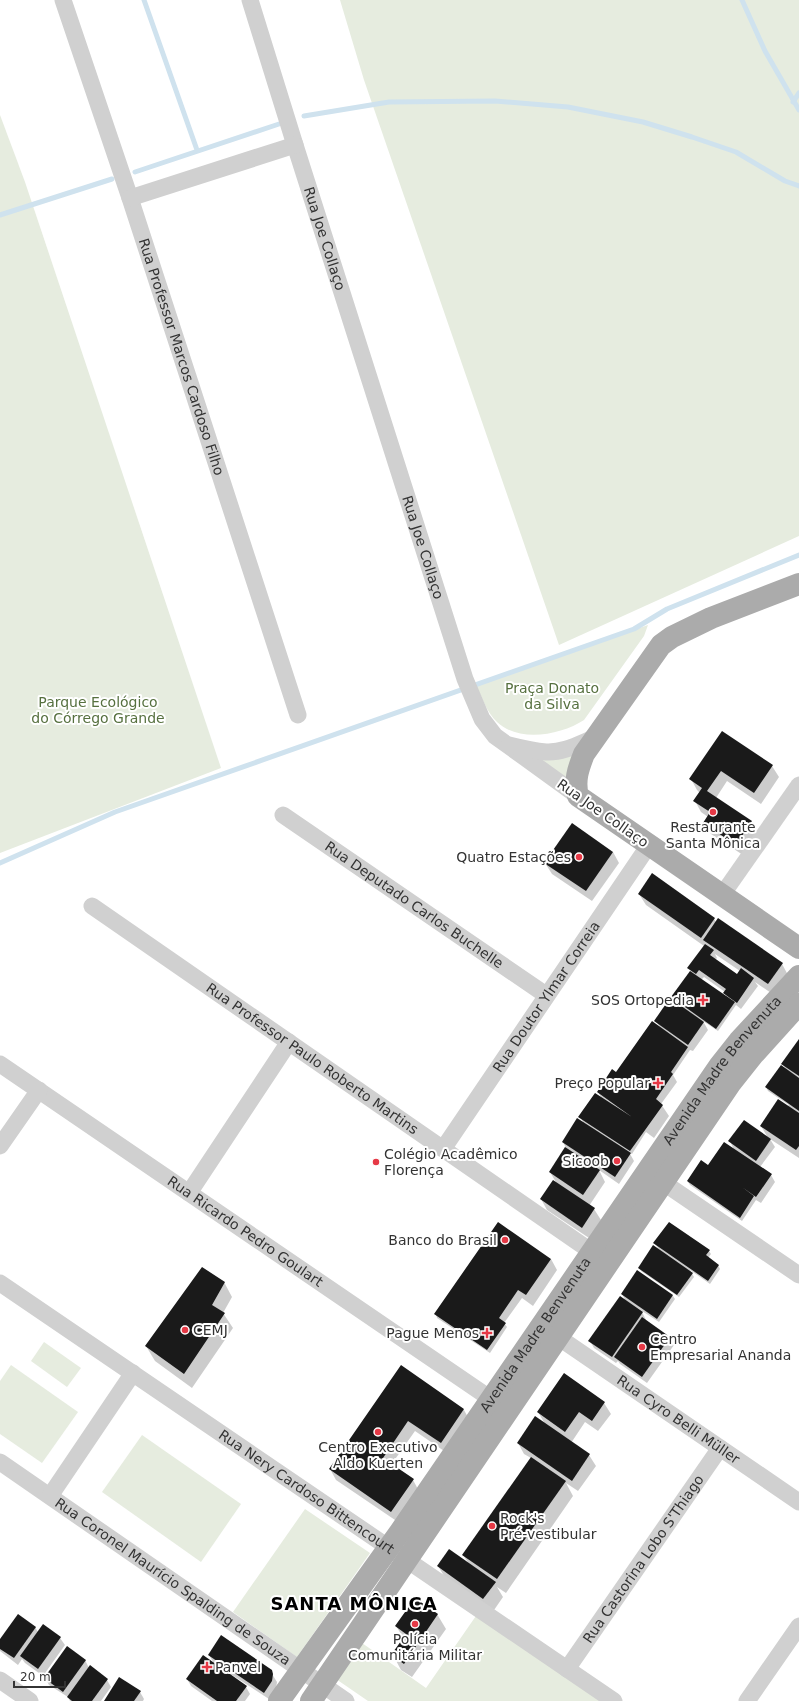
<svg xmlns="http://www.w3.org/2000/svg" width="799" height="1701" viewBox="0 0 799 1701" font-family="'DejaVu Sans',sans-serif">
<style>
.green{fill:#e6ecdf}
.shadow{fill:#0003;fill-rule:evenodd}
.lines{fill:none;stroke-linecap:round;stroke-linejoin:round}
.stream{stroke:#cfe2ee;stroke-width:5}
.building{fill:#1a1a1a}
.minor{stroke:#d0d0d0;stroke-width:17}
.major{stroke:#ababab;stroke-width:22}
.poi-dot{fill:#e63946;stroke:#fff;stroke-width:1.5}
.labels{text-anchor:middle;stroke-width:4;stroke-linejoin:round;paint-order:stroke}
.street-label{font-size:14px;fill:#333;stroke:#fff}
.park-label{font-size:14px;fill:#56703f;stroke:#fff}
.poi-label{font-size:14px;fill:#333;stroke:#fff;text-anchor:end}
.district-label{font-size:18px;font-weight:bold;letter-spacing:1px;fill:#000;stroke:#fff}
</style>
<rect width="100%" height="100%" fill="#fff"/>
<g class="green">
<polygon points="340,0 799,0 799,536 559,645 364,80"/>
<polygon points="0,115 25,182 221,768 0,853"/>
<path d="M648 625 644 636 584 720C561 735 519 743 497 722 487 713 482 697 476 685Z"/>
<polygon points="580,749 569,782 532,757"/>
<polygon points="44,1342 81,1368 67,1387 31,1361"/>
<polygon points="11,1365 78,1412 42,1463 0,1434 0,1381"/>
<polygon points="142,1435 241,1504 201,1562 102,1492"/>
<polygon points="305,1509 370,1553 297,1657 233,1612"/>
<polygon points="478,1613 605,1701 368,1701 336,1679 362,1643 426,1688"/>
</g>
<g class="shadow">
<polygon points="722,733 772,766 779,777 761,804 727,781 716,798 751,822 758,833 743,855 711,834 704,823 708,817 701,812 695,801 700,793 697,790 691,779"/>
<polygon points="613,852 619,863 592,901 552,874 545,863"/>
<path d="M639 894 714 919 716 922 782 964 788 975 774 995 755 982 758 986 741 1009 736 1005 718 1031 703 1021 708 1030 693 1051 690 1050 673 1075 677 1082 661 1104 669 1116 654 1138 646 1132 632 1154 629 1152 634 1161 619 1184 599 1170 605 1182 589 1206 594 1209 601 1220 589 1238 547 1210 541 1199 557 1184 550 1172 566 1148 563 1142 583 1122 580 1117 602 1099 598 1092 660 1028 656 1021 675 1002 672 998 691 971 689 968 704 946 646 905ZM715 954 740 971 737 975 715 960 717 958ZM704 977 725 992 727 998 701 980Z"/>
<polygon points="799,1041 799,1158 770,1139 775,1147 760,1167 771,1175 775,1182 761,1203 756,1200 742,1221 690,1185 688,1182 712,1169 734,1150 730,1141 768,1138 761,1126 789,1105 768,1091 766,1087 786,1070 783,1064"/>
<polygon points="655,1243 709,1251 711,1254 708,1258 718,1265 720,1269 710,1284 690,1270 694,1277 679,1297 641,1271 639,1268 659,1250"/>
<polygon points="551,1259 557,1270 533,1306 522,1298 504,1323 507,1327 490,1353 437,1318 436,1314"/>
<polygon points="637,1272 673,1296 675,1299 659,1322 625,1300 622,1294"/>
<polygon points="224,1282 232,1297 223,1313 233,1328 192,1388 155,1361 146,1346"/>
<polygon points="642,1312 646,1320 646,1321 670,1338 674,1345 647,1383 620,1364 618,1361 616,1363 594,1348 590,1341"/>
<polygon points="401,1367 464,1410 470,1421 447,1453 415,1431 391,1465 413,1480 419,1491 398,1522 336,1480 330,1469"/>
<polygon points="604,1403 611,1414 598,1431 585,1422 571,1443 589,1455 596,1466 578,1491 566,1483 573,1496 506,1593 497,1587 503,1597 492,1613 447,1581 438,1566 469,1564 463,1555 531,1458 524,1454 518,1443 545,1424 538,1412"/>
<polygon points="437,1614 446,1629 412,1677 401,1670 393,1655 404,1639 396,1626"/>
<polygon points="35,1627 38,1632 60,1638 65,1645 43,1676 25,1663 22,1659 18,1665 0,1651 0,1641"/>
<polygon points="209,1655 272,1674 277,1682 276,1689 269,1699 232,1675 231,1676 246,1687 250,1694 245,1701 212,1701 191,1686 187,1679 215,1665"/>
<polygon points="85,1660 89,1668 107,1680 111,1687 101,1701 70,1701 68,1697 49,1685 45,1678"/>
<polygon points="140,1692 144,1699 143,1701 105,1701"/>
</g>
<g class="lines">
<g class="stream">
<polyline points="144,0 197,150"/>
<polyline points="742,0 765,51 799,110"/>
<polyline points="793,102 799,93"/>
<polyline points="304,116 389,102 495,101 568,107 643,122 692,137 736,152 785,181 799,186"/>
<polyline points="135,172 279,124"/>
<polyline points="0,215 112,179"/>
<polyline points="0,863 115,812 634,629 667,609 799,555"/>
</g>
</g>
<g class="building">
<polygon points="722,731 773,765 754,793 721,771 707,791 752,821 736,845 703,823 710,812 693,801 702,788 689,779"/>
<polygon points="572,823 613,852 586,891 544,863"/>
<polygon points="652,873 715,918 701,938 638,894"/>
<polygon points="718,918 783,963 768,984 703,940"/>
<polygon points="705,944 714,950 710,955 737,974 741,968 754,978 737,1003 723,993 726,989 699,970 696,974 687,968"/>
<polygon points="690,971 735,1002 716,1029 671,997"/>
<polygon points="670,998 704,1022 688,1045 654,1021"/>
<polygon points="652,1021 688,1047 671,1072 673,1074 656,1099 663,1105 630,1151 578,1117 595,1093 632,1117 597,1092 612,1069 616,1072"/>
<polygon points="799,1039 799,1076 781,1064"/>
<polygon points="781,1065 799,1078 799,1111 765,1087"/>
<polygon points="778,1099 799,1113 799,1146 796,1150 760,1126"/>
<polygon points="577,1118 631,1153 615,1177 562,1142"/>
<polygon points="744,1120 771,1139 756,1161 728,1141"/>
<polygon points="724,1142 772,1174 756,1197 742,1187 754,1196 740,1218 687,1181 701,1160 708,1165"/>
<polygon points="565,1147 600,1170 583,1195 549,1172"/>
<polygon points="553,1180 595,1208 582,1228 540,1199"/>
<polygon points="498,1222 551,1259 526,1295 518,1290 499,1318 506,1323 487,1350 434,1314"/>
<polygon points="669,1222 710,1250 706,1255 719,1265 708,1281 653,1243"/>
<polygon points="653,1245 693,1273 677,1295 638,1268"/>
<polygon points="202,1267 225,1282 212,1305 225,1313 184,1374 145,1346"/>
<polygon points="637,1270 673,1295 657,1319 621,1294"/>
<polygon points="620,1296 643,1312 612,1357 588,1341"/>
<polygon points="642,1317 670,1337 642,1377 614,1357"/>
<polygon points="401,1365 464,1409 441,1443 408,1421 383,1458 414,1479 391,1512 329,1469"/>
<polygon points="564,1373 605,1402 592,1421 579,1412 565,1432 537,1412"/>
<polygon points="535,1416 590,1454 572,1481 517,1443"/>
<polygon points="531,1457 566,1481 497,1579 462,1555"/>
<polygon points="449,1549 496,1582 483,1599 437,1566"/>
<polygon points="415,1598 438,1614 404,1664 391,1655 406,1634 395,1626"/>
<polygon points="18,1614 36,1627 14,1658 0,1649 0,1639"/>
<polygon points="43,1624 61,1637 38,1669 20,1656"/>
<polygon points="221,1635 272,1670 273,1674 272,1681 264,1693 208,1655"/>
<polygon points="67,1646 86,1660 63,1692 44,1678"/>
<polygon points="203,1655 247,1686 236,1701 217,1701 186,1679"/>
<polygon points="90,1665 108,1679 92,1701 72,1701 67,1697"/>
<polygon points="119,1677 141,1691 134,1701 104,1701"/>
</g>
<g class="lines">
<g class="minor">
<path id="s1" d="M63 0 130 198 298 715"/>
<path id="s2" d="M250 0 295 145 465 679 482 719 495 736 578 796"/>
<polyline points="130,198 295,145"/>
<path d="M509 745C521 748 534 751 546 752 563 753 579 744 594 738"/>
<path id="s3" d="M283 815 546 995"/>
<polyline points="722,895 799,785"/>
<path id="s4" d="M92 906 592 1252"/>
<path id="s5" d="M0 1064 491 1399"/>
<polyline points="0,1146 39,1090"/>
<path id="s6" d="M443 1149 649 845"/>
<polyline points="664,1183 799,1275"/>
<polyline points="189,1193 289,1042"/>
<path id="s7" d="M0 1283 614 1701"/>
<path id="s8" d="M558 1337 799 1502"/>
<path id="s9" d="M0 1462 346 1701"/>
<polyline points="50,1496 133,1373"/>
<path id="s10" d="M567 1669 720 1448"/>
<polyline points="0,1680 30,1701"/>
<polyline points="747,1701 799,1626"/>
</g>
<g class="major">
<path d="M799 584 711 618 672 637 661 645 584 754C578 769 574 781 578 796L799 948"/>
<path id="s11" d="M279 1701 400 1532 720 1065 739 1041 799 976"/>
<polyline points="311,1701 730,1084 753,1055 799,1004"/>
</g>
</g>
<g class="poi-dot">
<circle cx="713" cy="812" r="4"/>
<circle cx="579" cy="857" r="4"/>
<path d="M701 994h4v4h4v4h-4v4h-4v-4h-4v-4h4z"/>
<path d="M656 1077h4v4h4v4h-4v4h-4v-4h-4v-4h4z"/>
<circle cx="617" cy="1161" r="4"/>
<circle cx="376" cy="1162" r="4"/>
<circle cx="505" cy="1240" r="4"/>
<circle cx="185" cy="1330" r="4"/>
<path d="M485 1327h4v4h4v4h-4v4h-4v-4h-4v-4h4z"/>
<circle cx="642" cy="1347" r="4"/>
<circle cx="378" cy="1432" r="4"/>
<circle cx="492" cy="1526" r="4"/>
<circle cx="415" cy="1624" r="4"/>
<path d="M205 1661h4v4h4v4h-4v4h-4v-4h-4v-4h4z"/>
</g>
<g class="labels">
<g class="street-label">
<text dy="5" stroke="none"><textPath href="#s2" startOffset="250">Rua Joe Collaço</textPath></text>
<text dy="5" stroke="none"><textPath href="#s1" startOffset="376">Rua Professor Marcos Cardoso Filho</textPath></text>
<text dy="5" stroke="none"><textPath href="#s2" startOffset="574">Rua Joe Collaço</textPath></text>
<text transform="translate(603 813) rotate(35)" y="5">Rua Joe Collaço</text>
<text dy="5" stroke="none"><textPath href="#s3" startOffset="159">Rua Deputado Carlos Buchelle</textPath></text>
<text dy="5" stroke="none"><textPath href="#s6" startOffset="184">Rua Doutor Ylmar Correia</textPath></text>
<text dy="5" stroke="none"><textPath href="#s4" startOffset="268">Rua Professor Paulo Roberto Martins</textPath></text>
<text dy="5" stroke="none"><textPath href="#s11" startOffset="771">Avenida Madre Benvenuta</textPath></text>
<text dy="5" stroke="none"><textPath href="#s5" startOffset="297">Rua Ricardo Pedro Goulart</textPath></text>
<text dy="5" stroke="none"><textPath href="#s11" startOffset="447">Avenida Madre Benvenuta</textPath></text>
<text dy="5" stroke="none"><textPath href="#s8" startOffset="146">Rua Cyro Belli Müller</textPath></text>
<text dy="5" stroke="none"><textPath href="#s7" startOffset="371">Rua Nery Cardoso Bittencourt</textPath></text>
<text dy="5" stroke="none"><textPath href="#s10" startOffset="134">Rua Castorina Lobo S'Thiago</textPath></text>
<text dy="5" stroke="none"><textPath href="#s9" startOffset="210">Rua Coronel Maurício Spalding de Souza</textPath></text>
</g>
<g class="park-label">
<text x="552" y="693">Praça Donato<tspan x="552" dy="16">da Silva</tspan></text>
<text x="98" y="707">Parque Ecológico<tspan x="98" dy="16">do Córrego Grande</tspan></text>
</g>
<g class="poi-label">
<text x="713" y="832" text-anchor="middle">Restaurante<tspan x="713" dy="16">Santa Mônica</tspan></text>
<text x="571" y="862">Quatro Estações</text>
<text x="694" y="1005">SOS Ortopedia</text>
<text x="650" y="1088">Preço Popular</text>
<text x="384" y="1159" text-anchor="start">Colégio Acadêmico<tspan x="384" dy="16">Florença</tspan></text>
<text x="609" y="1166">Sicoob</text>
<text x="497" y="1245">Banco do Brasil</text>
<text x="193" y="1335" text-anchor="start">CEMJ</text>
<text x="479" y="1338">Pague Menos</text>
<text x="650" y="1344" text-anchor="start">Centro<tspan x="650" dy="16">Empresarial Ananda</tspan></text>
<text x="378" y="1452" text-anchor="middle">Centro Executivo<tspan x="378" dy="16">Aldo Kuerten</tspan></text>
<text x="500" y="1523" text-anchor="start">Rock's<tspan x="500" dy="16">Pré-vestibular</tspan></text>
<text x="415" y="1644" text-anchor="middle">Polícia<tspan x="415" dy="16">Comunitária Militar</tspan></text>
<text x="215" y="1672" text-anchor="start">Panvel</text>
</g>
<g class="district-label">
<text x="354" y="1610">SANTA MÔNICA</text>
</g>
</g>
<path d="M14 1681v6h51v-6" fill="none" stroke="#333333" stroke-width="2"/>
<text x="20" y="1681" font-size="12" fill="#333333" stroke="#ffffff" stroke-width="3" paint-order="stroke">20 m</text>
</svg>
